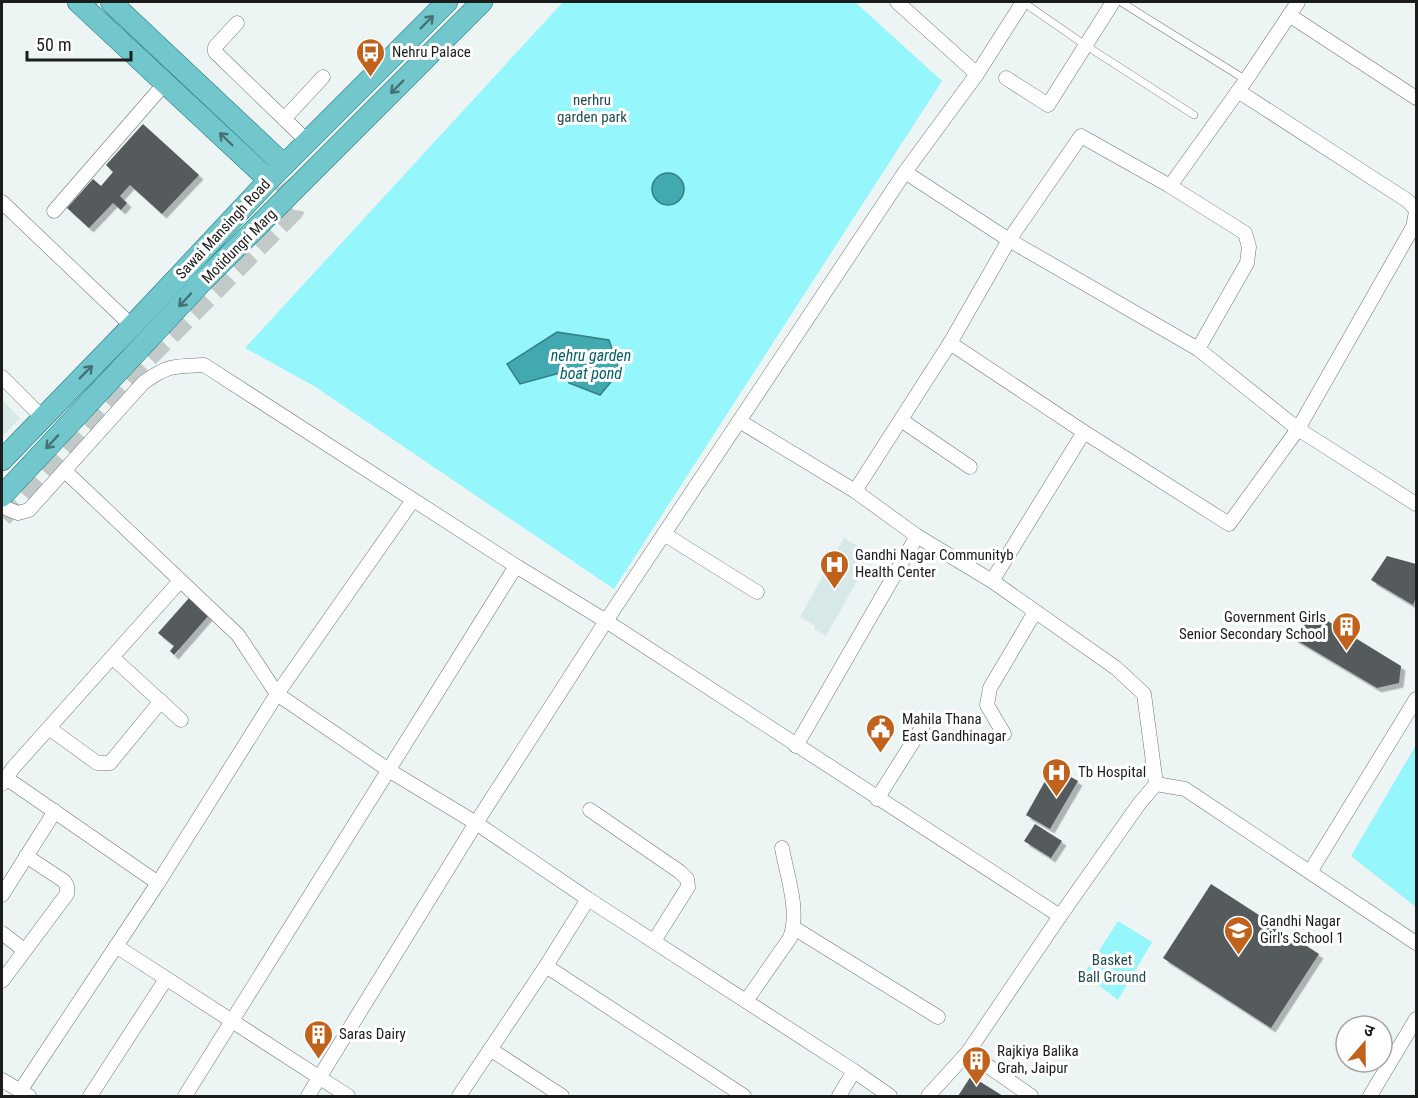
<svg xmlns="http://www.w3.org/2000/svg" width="1418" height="1098" viewBox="0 0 1418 1098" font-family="'Roboto Condensed','Noto Sans Devanagari',sans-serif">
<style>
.built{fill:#d7e8e9}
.green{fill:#95f6fc}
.water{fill:#41a9af;stroke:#367f83;stroke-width:1.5}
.building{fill:#545a5b;filter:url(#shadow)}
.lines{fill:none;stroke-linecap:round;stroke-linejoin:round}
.primary-tunnel{stroke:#c2c9c9;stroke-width:21;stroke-dasharray:21 10;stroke-linecap:butt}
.lane-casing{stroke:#6e7474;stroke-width:8}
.street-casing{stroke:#6e7474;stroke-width:15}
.primary-casing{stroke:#167379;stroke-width:22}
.lane{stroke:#fff;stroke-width:7}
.street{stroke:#fff;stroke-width:14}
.primary{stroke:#71c7cc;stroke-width:21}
.oneway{stroke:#467274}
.labels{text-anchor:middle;stroke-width:6;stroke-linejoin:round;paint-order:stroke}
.poi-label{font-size:15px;fill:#1b1d1d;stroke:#fff;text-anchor:start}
.park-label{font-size:15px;fill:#1f4c4f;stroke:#fff}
.street-label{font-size:15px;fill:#1b1d1d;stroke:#fff}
.water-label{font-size:16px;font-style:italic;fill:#015f64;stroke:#fff}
</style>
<defs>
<filter id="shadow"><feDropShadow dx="4.5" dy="4.5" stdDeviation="0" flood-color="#0004"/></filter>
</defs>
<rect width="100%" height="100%" fill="#ecf4f4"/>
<g class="built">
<polygon points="2,400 20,418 2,437"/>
<polygon points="844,538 868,552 863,561 867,563 826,636 814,629 815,626 800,617"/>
</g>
<g class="green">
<polygon points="563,2 855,2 942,81 614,589 314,386 245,348"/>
<polygon points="1416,745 1416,907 1351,856"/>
<polygon points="1118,921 1152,942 1118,1000 1084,974"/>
</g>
<g class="water">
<circle cx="668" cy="189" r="16"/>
<polygon points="557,332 609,340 620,371 600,395 569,383 567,371 520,384 507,364"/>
</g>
<g class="building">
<polygon points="143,124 199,175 162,214 130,185 120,196 127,203 121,210 113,203 89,228 67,208 93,179 101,186 113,172 106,165"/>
<polygon points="1387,556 1416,564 1416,597 1413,605 1371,580"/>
<polygon points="189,598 209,615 174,655 170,651 174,646 158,633"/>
<polygon points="1313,612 1401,666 1399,683 1377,688 1293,638"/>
<polygon points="1053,767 1078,781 1050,829 1026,815"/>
<polygon points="1035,824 1062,841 1051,858 1024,841"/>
<polygon points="1211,884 1319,954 1271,1028 1163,958"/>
<polygon points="971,1076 1003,1096 958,1096"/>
</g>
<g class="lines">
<polyline class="primary-tunnel" points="2,517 138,367 294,210 296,200 282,181 254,152 94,2"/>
<defs>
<g id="lane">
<polyline points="1023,2 1085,45 1194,115"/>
<polyline points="1121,2 1246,80"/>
</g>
<g id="street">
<polyline points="897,2 977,74"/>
<polyline points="1289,15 1416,98"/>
<polyline points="237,23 215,47 215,52 307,141"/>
<polyline points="1006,78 1048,105 1113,2"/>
<polyline points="1238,91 1408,201 1416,210"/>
<polyline points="284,119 323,77"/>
<polyline points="905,172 1009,240 1198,349 1298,429 1416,504"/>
<polyline points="1170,186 1246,80 1298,2"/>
<polyline points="2,202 132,326"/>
<polyline points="54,211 166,82"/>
<polyline points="950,343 1084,432 1229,524 1298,429 1413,227 1416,212"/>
<polyline points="2,377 42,417"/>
<polyline points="901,420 970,467"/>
<polyline points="741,422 855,491 917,536 992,581 1116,668 1144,694 1156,784"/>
<polyline points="65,471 238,635 277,694 390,771 476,823 588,899 854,1071 890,1096"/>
<polyline points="855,491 950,343 1009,240 1081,136 1170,186 1245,233 1249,247 1247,263 1198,349"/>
<path d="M8 509 18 513 29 510 143 383C168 365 174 366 204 365L516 566 606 621 1060 916"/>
<polyline points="664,534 757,592"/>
<polyline points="992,581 1084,432"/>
<polyline points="112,657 181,720"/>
<polyline points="49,728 97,763 110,763 161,701"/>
<polyline points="1004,734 987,705 990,688 1035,612"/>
<polyline points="796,746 917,536"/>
<polyline points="6,778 158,883"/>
<polyline points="2,784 13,768 180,581"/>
<polyline points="877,799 923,726"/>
<polyline points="590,810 680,872 687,879 688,887 654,941"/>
<polyline points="1310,872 1416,699"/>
<polyline points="2,895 55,811"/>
<polyline points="794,928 938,1017"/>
<polyline points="2,933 24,950"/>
<polyline points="116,946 348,1096"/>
<polyline points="546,966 744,1096"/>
<polyline points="2,981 67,894 67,886 64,881 26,856"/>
<path d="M746 1001 790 938C800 911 787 876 782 848"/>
<polyline points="490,1049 562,1096"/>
<polyline points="2,1080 29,1096"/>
<polyline points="20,1091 158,883 277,694 413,500"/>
<polyline points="90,1096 166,979"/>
<polyline points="185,1096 516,566"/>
<polyline points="308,1096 476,823 606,621 905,172 977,74 1023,2"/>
<polyline points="459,1096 546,966 588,899"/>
<polyline points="839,1096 854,1071"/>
<polyline points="928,1096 968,1052"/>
<polyline points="1031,1096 968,1052 1060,916 1139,804 1156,784 1185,789 1416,943"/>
<polyline points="1370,1096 1416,1019"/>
</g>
<g id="primary">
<polyline points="78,2 269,180"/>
<polyline points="111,2 284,165"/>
<polyline points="2,460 132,326 269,180 447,2"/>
<polyline points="2,496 200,284 482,2"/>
</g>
</defs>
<use href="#lane" class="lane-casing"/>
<use href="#street" class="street-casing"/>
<use href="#primary" class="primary-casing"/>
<use href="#lane" class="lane"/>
<use href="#street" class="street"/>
<use href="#primary" class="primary"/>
</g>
<defs><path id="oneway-shaft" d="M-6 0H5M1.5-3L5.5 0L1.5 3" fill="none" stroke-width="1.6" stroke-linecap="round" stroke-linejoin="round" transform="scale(1.5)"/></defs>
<g class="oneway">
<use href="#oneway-shaft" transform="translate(427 22) rotate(-45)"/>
<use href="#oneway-shaft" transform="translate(397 87) rotate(135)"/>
<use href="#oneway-shaft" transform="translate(226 139) rotate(-136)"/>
<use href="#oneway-shaft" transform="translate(185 300) rotate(133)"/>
<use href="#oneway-shaft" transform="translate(86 372) rotate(-45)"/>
<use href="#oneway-shaft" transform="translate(52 442) rotate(133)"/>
</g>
<defs>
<symbol id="bus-pin" viewBox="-11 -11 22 30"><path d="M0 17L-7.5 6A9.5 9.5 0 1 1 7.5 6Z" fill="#c1621c" stroke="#fff"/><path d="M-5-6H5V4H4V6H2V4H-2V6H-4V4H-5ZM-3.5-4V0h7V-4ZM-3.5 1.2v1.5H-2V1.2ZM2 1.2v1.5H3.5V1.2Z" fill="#fff"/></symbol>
<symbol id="hospital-pin" viewBox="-11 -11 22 30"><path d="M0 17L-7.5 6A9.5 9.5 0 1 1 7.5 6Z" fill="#c1621c" stroke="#fff"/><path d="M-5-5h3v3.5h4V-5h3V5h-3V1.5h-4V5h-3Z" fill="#fff"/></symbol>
<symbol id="building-pin" viewBox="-11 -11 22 30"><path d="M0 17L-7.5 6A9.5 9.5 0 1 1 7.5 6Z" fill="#c1621c" stroke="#fff"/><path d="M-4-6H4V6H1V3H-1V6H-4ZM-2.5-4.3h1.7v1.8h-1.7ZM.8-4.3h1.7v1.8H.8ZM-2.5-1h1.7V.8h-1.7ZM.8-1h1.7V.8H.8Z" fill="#fff"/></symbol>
<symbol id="civic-pin" viewBox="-11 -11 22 30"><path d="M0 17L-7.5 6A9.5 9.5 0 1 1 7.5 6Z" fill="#c1621c" stroke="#fff"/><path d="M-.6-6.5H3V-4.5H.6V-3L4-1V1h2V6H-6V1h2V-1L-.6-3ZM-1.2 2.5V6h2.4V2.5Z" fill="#fff"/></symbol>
<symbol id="school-pin" viewBox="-11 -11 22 30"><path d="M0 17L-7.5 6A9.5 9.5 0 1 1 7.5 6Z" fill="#c1621c" stroke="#fff"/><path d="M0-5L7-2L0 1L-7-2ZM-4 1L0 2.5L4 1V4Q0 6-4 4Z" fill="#fff"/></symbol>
</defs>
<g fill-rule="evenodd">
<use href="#bus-pin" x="354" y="36" width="33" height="45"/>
<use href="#hospital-pin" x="818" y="548" width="33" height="45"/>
<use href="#building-pin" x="1330" y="610" width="33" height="45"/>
<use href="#civic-pin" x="864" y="712" width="33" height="45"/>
<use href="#hospital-pin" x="1040" y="756" width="33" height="45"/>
<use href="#school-pin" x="1222" y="914" width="33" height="45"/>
<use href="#building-pin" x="302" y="1018" width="33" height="45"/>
<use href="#building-pin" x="960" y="1044" width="33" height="45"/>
</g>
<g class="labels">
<g class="poi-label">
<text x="392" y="57">Nehru Palace</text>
<text x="855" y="560">Gandhi Nagar Communityb<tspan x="855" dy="17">Health Center</tspan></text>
<text x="1326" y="622" text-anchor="end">Government Girls<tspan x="1326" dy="17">Senior Secondary School</tspan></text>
<text x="902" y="724">Mahila Thana<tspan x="902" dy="17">East Gandhinagar</tspan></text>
<text x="1078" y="777">Tb Hospital</text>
<text x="1260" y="926">Gandhi Nagar<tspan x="1260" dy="17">Girl's School 1</tspan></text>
<text x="339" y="1039">Saras Dairy</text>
<text x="997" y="1056">Rajkiya Balika<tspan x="997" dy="17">Grah, Jaipur</tspan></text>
</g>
<g class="park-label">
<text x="592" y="105">nerhru<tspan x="592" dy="17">garden park</tspan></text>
<text x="1112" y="965">Basket<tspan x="1112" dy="17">Ball Ground</tspan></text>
</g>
<g class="street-label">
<text transform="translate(223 229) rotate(-47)" y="5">Sawai Mansingh Road</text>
<text transform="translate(239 246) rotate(-45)" y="5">Motidungri Marg</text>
</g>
<g class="water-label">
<text x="591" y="361">nehru garden<tspan x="591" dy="18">boat pond</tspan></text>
</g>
</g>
<rect width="1418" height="1098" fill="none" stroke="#1b1d1d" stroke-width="6"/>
<g transform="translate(1364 1044) rotate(20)"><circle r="28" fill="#ffffff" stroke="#a4a5a5" stroke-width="1.5"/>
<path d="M0-4.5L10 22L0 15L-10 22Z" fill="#c1621c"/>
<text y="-9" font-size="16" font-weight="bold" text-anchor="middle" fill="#1b1d1d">उ</text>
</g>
<path d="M27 51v9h104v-9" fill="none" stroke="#1b1d1d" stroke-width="3"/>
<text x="36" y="51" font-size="18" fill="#1b1d1d" stroke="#ffffff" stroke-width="4.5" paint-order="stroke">50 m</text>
</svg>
